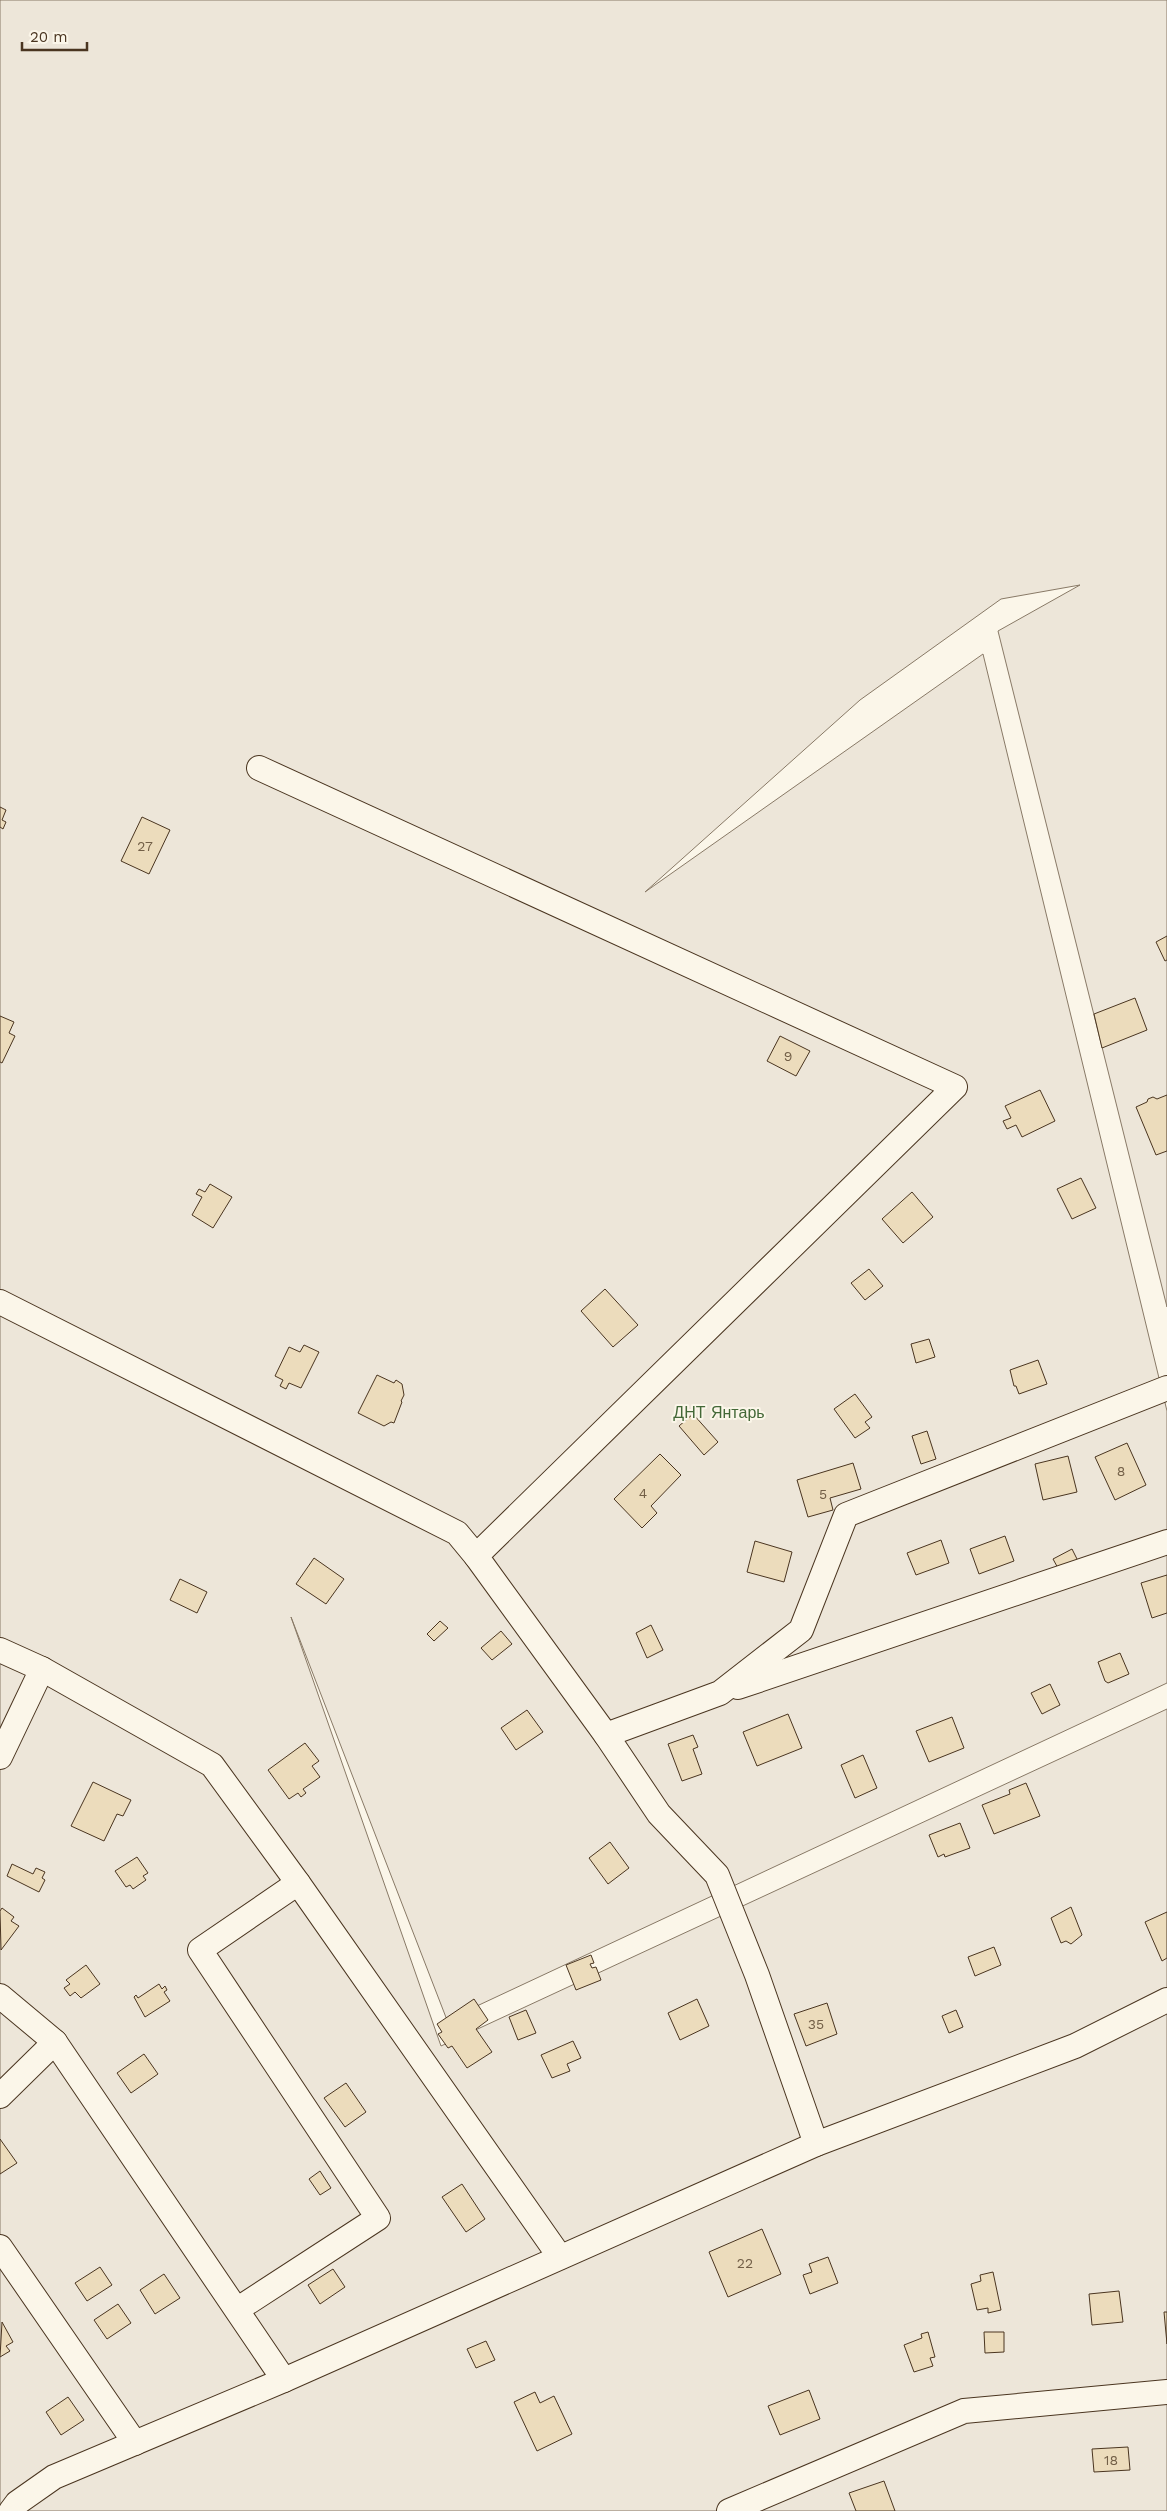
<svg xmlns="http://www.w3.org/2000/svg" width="1167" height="2511" viewBox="0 0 1167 2511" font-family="'Work Sans',sans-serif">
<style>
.green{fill:#ede6d9;stroke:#887966}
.building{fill:#ecdcbc;stroke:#4a3520}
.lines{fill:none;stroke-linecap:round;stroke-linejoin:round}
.minor-casing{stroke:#4a3520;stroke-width:26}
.minor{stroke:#fbf6e9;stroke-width:24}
.labels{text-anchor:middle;stroke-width:4;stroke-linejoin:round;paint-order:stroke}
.number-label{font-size:14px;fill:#725f47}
.park-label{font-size:16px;fill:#436837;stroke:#fbf6e9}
</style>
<rect width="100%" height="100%" fill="#fbf6e9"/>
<polygon class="green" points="0,0 1167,0 1167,1307 998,631 1080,585 1001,599 860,700 645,892 983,654 1167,1411 1167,1683 447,2020 291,1617 441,2046 1167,1709 1167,2511 0,2511"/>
<g class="building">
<polygon points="0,807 6,810 2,820 6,822 3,829 0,827"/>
<polygon points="142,817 170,830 149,874 121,861"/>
<polygon points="1167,936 1167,960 1165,961 1156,942"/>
<polygon points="1135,998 1147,1030 1102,1048 1094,1014"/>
<polygon points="0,1016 14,1022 9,1033 15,1036 2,1063 0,1062"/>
<polygon points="780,1036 810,1051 796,1076 767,1061"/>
<polygon points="1040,1090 1055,1121 1022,1137 1016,1125 1007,1129 1003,1121 1011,1118 1005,1106"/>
<polygon points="1167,1095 1167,1151 1156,1155 1136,1107 1147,1102 1148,1099 1153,1097 1157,1099"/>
<polygon points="1081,1178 1096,1208 1072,1219 1057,1189"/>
<polygon points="210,1184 232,1197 213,1228 192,1215 202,1197 196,1194 199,1189 205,1192"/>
<polygon points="912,1192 933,1217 903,1243 882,1219"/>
<polygon points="869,1269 883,1286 865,1300 851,1283"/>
<polygon points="605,1289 638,1325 613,1347 581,1311"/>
<polygon points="929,1339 935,1357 916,1363 911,1344"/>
<polygon points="304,1345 319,1352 301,1388 289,1383 286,1389 280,1386 283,1380 275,1376 289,1347 300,1352"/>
<polygon points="1038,1360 1047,1384 1019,1394 1016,1386 1014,1386 1010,1370"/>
<polygon points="377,1375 394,1383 396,1380 402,1384 404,1395 401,1401 402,1402 394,1423 391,1422 384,1426 358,1413"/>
<polygon points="855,1394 872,1417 865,1422 870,1428 855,1438 834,1409"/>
<polygon points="693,1414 718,1442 704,1455 679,1426"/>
<polygon points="927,1431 936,1459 921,1464 912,1436"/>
<polygon points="1127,1443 1146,1485 1115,1500 1095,1457"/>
<polygon points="660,1454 681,1475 651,1506 657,1513 642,1528 614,1499"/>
<polygon points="1068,1456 1077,1492 1043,1500 1035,1464"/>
<polygon points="853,1463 861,1489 830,1498 833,1510 808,1517 797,1480"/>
<polygon points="1005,1536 1014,1561 979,1574 970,1549"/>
<polygon points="941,1540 949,1563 916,1575 907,1553"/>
<polygon points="755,1541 792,1552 784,1582 747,1572"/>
<polygon points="1072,1549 1078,1561 1059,1570 1053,1559"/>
<polygon points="314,1558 344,1579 326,1604 296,1584"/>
<polygon points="1167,1575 1167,1613 1152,1618 1141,1583"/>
<polygon points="180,1579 207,1592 197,1613 170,1600"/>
<polygon points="440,1621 448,1628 434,1641 427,1634"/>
<polygon points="651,1625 663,1650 647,1658 636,1633"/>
<polygon points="501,1631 512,1644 492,1660 481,1648"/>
<polygon points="1120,1653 1129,1674 1108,1683 1105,1681 1098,1662"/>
<polygon points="1050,1684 1060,1705 1042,1714 1031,1693"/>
<polygon points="527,1710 543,1732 516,1750 501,1728"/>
<polygon points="788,1714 802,1748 757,1766 743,1732"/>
<polygon points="952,1717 964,1748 929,1762 916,1731"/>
<polygon points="693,1735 698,1747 693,1749 702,1774 682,1781 668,1744"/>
<polygon points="305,1743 319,1761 312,1766 320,1777 303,1789 306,1793 301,1797 298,1793 289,1799 268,1770"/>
<polygon points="863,1755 877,1788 855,1798 841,1765"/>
<polygon points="93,1782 131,1800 123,1816 117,1814 104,1841 71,1826"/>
<polygon points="1026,1783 1040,1816 994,1834 982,1805 1010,1794 1009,1790"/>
<polygon points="960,1823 970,1848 945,1857 944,1854 938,1857 929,1835"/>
<polygon points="610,1842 629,1868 608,1884 589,1858"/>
<polygon points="137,1857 148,1873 143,1876 146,1880 133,1889 130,1885 126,1887 115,1871"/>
<polygon points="12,1864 33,1874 36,1868 45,1872 42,1878 45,1880 39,1892 7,1876"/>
<polygon points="1071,1907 1082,1935 1071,1944 1066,1941 1061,1943 1051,1918"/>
<polygon points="2,1908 14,1917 11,1921 19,1926 1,1950 0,1911"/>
<polygon points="1167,1912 1167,1958 1162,1961 1145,1922"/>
<polygon points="994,1947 1001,1965 975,1976 968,1957"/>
<polygon points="591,1955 594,1963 590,1964 592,1968 596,1967 601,1980 576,1990 566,1965"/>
<polygon points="86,1965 100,1984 81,1998 75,1992 70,1996 64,1988 70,1984 66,1980"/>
<polygon points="159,1984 162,1989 165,1986 167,1990 164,1992 170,2001 145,2017 134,1997 136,1995 138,1998"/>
<polygon points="474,1999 488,2020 476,2029 492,2052 467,2068 452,2046 448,2048 438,2034 442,2032 437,2024"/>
<polygon points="697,1999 709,2026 680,2040 668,2013"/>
<polygon points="827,2003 837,2034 806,2046 794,2014"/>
<polygon points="526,2010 536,2033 518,2040 509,2017"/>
<polygon points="956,2010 963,2027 949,2033 942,2016"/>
<polygon points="573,2041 581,2058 567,2064 570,2071 552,2078 541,2055"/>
<polygon points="144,2054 158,2074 131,2093 117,2073"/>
<polygon points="346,2083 366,2112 345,2127 324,2098"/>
<polygon points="0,2139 17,2163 0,2174"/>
<polygon points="320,2171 331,2188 320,2195 309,2179"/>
<polygon points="462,2184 485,2219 466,2232 442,2197"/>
<polygon points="762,2229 781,2274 728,2297 709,2252"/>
<polygon points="828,2257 838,2283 810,2294 803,2275 812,2272 809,2264"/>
<polygon points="100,2267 112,2285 87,2301 75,2283"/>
<polygon points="333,2269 345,2287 320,2304 308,2285"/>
<polygon points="993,2272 1001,2310 988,2313 988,2308 977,2310 971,2284 981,2281 980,2275"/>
<polygon points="164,2274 180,2298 155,2314 140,2290"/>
<polygon points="1119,2291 1123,2322 1092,2325 1089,2294"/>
<polygon points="118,2304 131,2323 107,2339 94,2320"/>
<polygon points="1164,2312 1167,2312 1167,2344"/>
<polygon points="2,2322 13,2342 6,2346 10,2351 0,2357"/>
<polygon points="928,2332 935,2357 930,2358 933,2366 914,2372 904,2345 922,2338 921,2334"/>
<polygon points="984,2332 1004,2332 1004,2352 985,2353"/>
<polygon points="486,2341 495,2360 476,2368 467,2349"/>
<polygon points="809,2390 820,2419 780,2435 768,2406"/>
<polygon points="535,2392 540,2403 554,2396 572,2434 537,2451 514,2402"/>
<polygon points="68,2397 84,2420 61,2435 46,2412"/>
<polygon points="1128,2447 1130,2470 1094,2472 1092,2449"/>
<polygon points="884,2481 895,2511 856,2511 849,2493"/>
</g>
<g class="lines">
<defs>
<g id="minor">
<polyline points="259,768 955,1087 476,1556 606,1735"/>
<polyline points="0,1302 457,1533 476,1556"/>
<polyline points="0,1650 42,1669 212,1765 298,1883 560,2257"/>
<polyline points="738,1687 1167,1542"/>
<polyline points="0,1757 42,1669"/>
<polyline points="0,1996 55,2042 284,2380"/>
<polyline points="0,2096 55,2042"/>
<polyline points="816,2144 757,1975 717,1875 659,1814 606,1735 720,1693 801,1630 846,1515 1167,1388"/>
<polyline points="0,2247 135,2443"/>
<polyline points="238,2309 378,2218 200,1950 298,1883"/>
<polyline points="11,2511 17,2503 54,2477 284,2380 816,2144 1075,2046 1167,2000"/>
<polyline points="729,2511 964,2411 1167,2392"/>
</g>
</defs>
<use href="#minor" class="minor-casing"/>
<use href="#minor" class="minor"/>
</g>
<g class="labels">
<g class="number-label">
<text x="145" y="851">27</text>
<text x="788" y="1061">9</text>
<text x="1121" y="1476">8</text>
<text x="643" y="1498">4</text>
<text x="823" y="1499">5</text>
<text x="816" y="2029">35</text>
<text x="745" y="2268">22</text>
<text x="1111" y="2465">18</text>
</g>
<g class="park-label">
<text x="719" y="1418">ДНТ Янтарь</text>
</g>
</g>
<path d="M22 42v8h65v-8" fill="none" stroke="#4a3520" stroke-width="2.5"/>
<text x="30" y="42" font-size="15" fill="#4a3520" stroke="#fbf6e9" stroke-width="4" paint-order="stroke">20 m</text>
</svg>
